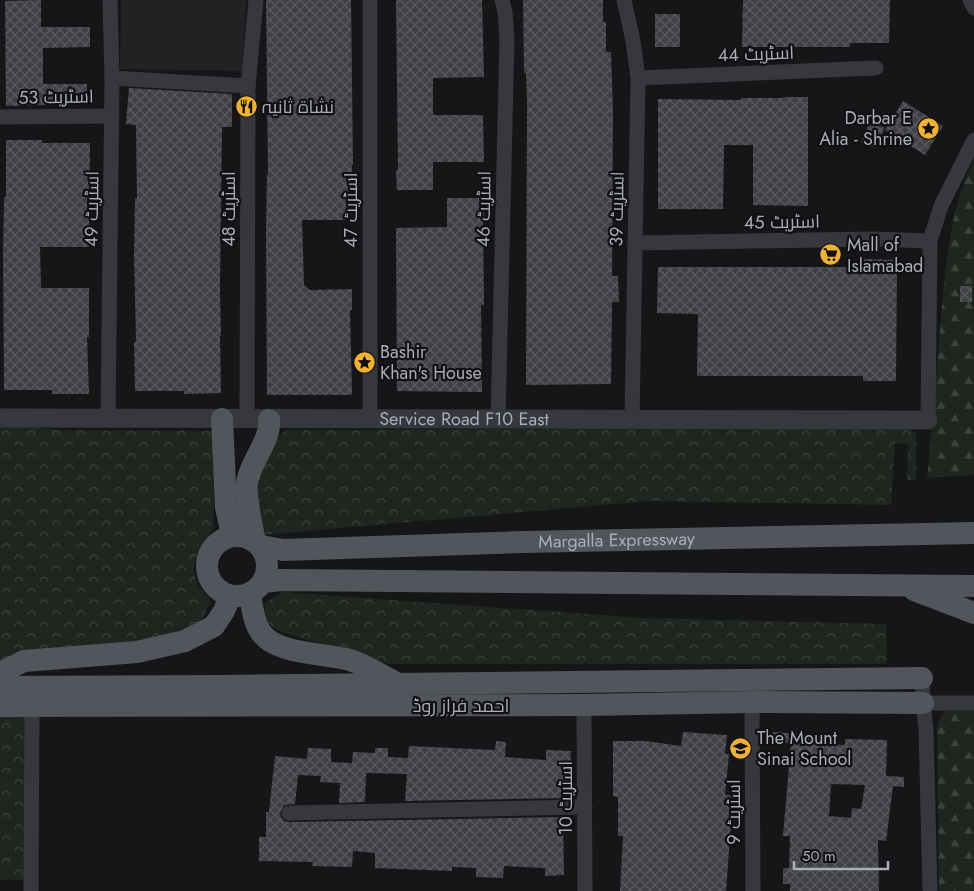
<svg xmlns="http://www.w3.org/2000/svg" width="974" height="891" viewBox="0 0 974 891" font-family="Jost,Cairo,sans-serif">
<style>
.built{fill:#222225}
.forest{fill:url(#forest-firs)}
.park{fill:url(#park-crowns)}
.building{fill:url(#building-cross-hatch);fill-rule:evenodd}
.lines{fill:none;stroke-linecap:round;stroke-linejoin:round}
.minor{stroke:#37383d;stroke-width:15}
.tertiary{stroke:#37383d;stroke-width:19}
.primary{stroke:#53555c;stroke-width:22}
.labels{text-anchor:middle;stroke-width:4.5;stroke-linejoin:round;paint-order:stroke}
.street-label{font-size:18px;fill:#a8adb8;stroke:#111113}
.poi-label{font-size:18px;fill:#a8adb8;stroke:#111113;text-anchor:start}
</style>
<defs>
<pattern id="forest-firs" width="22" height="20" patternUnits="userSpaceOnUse" patternTransform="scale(1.25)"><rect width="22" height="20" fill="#1e261f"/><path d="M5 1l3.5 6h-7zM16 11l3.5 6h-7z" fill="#3c433d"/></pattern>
<pattern id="park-crowns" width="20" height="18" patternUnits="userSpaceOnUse" patternTransform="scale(1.25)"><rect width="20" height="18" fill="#1e261f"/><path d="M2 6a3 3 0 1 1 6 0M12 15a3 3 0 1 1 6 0" fill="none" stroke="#3c433d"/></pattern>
<pattern id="building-cross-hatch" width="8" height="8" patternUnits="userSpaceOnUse" patternTransform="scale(1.25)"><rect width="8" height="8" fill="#404145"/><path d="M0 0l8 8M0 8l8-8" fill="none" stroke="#595a5e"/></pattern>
</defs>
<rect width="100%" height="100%" fill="#161618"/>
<polygon class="built" points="121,0 246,0 242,71 120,69"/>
<g class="forest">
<path d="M974 159V475L927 478C932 429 936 379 940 330 945 271 948 213 974 159Z"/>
<polygon points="949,710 974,710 974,891 939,891 937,727 942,713"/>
</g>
<g class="park">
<path d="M0 426H21L58 430 213 431 214 527C204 546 185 562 199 586 202 592 208 595 211 602L202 619 181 635 0 661Z"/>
<polygon points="899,427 909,428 916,434 916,480 907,480 908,444 895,443 891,505 649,501 261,535 253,486 278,436 285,430"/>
<path d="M282 592 644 618 886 624 887 664H389L284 633C267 624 264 622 265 603Z"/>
<polygon points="0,706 32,706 31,880 0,880"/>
</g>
<g class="building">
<polygon points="41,0 41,27 90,27 90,47 43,48 43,84 87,84 87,104 6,106 5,1"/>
<polygon points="266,0 351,0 353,165 352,165 350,220 302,220 304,285 310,290 352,289 352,310 350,310 352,395 267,395 266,232 267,174 268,174"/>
<polygon points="396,0 482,0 484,77 433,78 433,113 434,115 483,115 484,162 433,162 433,190 397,190 396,170 398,170"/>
<polygon points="523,0 603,0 603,22 606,22 606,52 611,52 613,110 612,276 618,276 619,302 612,302 611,384 526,385 527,102 526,73 524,73"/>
<polygon points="743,0 890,0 889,43 850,43 850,47 742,47"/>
<rect x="655" y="14" width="25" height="33"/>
<polygon points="129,88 232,94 232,127 222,127 220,288 221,336 220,336 221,393 184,394 184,391 135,391 134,342 136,342 134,256 135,198 137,198 136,125 126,124"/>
<polygon points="783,97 808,97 808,206 753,205 753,145 724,145 723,209 658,209 658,99 741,100 741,98 783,98"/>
<polygon points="903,101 943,126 925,155 885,130"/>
<polygon points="870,122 885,128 875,148 861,142"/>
<polygon points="6,140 42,140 42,143 90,143 89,247 40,247 41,288 89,288 89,337 87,337 89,394 52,394 52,390 4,390 3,255 4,197 6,197"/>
<polygon points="447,198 484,198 484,218 483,218 484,305 481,305 482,392 397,391 396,228 447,227"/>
<polygon points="864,259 897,260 896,381 863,381 863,376 697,376 698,314 657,313 658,267 864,267"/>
<rect x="960" y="286" width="12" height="16"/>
<polygon points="683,732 727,735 725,754 729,754 725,795 733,795 726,891 620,891 623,836 618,836 618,797 613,796 613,741 646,741 681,746"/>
<path d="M773 732 816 735V743L845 745V739L887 740 886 776 904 777V787L893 786 886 841 878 840 879 891H790V884H783V868H789L790 836H783L791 743 772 742ZM831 784 865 785 861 809 852 808 851 818 829 816Z"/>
<polygon points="496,741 506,742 505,757 546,760 546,750 571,751 569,798 405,801 407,774 366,773 365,802 339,803 340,783 320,782 321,776 298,775 295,804 284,805 280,813 281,817 284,821 289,822 563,817 564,875 545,876 545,868 504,866 503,878 476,877 476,868 452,867 452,871 375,868 375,853 353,851 352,867 312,866 313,862 259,861 259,837 266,837 266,812 269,812 275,756 307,759 308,748 331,749 331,762 352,763 353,752 375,753 375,748 388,748 388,757 408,758 409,746 495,750"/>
</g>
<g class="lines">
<g class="minor">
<polyline points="370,0 370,419"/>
<polyline points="624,0 633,41 638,78 632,420"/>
<polyline points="970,0 974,8"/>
<polyline points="112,78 248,86"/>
<polyline points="638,78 876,68"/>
<polyline points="0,117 112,116"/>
<polyline points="635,243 874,239 930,241"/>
<polyline points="108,418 112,78 110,0"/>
<polyline points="247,419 248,86 256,0"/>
<polyline points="498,419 507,39 505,12 502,0"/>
<polyline points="928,420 930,241 941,206 974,140"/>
<polyline points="922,678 923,703 926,729 930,891"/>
<polyline points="752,702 753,891"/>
<polyline points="923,703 974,703"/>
<polyline points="584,705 585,891"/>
<polyline points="289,813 585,807"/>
<polyline points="31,891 32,706"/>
</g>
<path class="tertiary" id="s1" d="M0 418 928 420"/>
<g class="primary">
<polyline points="222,419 226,507 232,535"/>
<circle cx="237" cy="566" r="30"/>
<path d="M255 542C252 526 245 498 247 483 250 461 271 441 269 420"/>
<path id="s2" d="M261 546 283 550 523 542 974 533"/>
<polyline points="263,582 281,580 974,586"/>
<polyline points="914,590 974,613"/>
<path d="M250 593C252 606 253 620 260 631 274 655 326 653 350 660 365 665 381 675 395 682"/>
<polyline points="0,673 24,661 137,652 185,641 214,626 224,611 230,596"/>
<polyline points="0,687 220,686 922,678"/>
<polyline points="0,706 584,705 752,702 923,703"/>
</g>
</g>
<defs>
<symbol id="restaurant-disc" viewBox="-11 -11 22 22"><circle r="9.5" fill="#f2b134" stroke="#111113"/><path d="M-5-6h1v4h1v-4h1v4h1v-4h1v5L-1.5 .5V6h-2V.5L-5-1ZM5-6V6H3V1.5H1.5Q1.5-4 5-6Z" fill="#111"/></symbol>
<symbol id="sight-disc" viewBox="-11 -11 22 22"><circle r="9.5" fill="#f2b134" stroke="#111113"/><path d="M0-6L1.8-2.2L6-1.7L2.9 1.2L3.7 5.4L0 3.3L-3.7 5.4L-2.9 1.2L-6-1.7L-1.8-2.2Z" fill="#111"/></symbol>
<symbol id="supermarket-disc" viewBox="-11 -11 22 22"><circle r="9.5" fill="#f2b134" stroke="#111113"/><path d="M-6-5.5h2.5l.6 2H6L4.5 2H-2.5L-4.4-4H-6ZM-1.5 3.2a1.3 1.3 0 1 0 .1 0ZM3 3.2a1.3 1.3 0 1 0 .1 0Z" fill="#111"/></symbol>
<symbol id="school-disc" viewBox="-11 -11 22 22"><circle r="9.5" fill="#f2b134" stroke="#111113"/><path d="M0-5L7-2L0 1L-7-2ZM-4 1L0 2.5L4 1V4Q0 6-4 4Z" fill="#111"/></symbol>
</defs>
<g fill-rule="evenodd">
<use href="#restaurant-disc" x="234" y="94" width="25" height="25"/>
<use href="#sight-disc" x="916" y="116" width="25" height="25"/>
<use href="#supermarket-disc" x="818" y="242" width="25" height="25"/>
<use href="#sight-disc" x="352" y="350" width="25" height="25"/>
<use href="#school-disc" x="728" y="736" width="25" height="25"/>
</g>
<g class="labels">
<g class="street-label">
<text transform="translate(756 54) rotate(-2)" y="6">اسٹریٹ 44</text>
<text transform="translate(56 97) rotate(-1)" y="6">اسٹریٹ 53</text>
<text transform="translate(92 209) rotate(-89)" y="6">اسٹریٹ 49</text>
<text transform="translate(229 209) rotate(-90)" y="6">اسٹریٹ 48</text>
<text transform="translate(484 209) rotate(-89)" y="6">اسٹریٹ 46</text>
<text transform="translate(617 209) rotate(-89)" y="6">اسٹریٹ 39</text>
<text transform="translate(351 210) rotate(-90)" y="6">اسٹریٹ 47</text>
<text transform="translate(782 222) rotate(-1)" y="6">اسٹریٹ 45</text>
<text dy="6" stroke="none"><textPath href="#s1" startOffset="464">Service Road F10 East</textPath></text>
<text dy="6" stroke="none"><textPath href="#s2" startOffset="356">Margalla Expressway</textPath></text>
<text x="461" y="712">احمد فراز روڈ</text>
<text transform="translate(566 798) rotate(-90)" y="6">اسٹریٹ 10</text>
<text transform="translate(734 812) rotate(-90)" y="6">اسٹریٹ 9</text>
</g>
<g class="poi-label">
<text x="262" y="113">نشاۃ ثانیہ</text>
<text x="912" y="124" text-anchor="end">Darbar E<tspan x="912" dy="21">Alia - Shrine</tspan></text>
<text x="847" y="251">Mall of<tspan x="847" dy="21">Islamabad</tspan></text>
<text x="380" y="358">Bashir<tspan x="380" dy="21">Khan's House</tspan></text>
<text x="757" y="744">The Mount<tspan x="757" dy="21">Sinai School</tspan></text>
</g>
</g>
<path d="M794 861v8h94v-8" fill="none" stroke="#a8adb8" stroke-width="2.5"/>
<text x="802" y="861" font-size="15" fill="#a8adb8" stroke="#111113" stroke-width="4" paint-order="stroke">50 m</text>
</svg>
